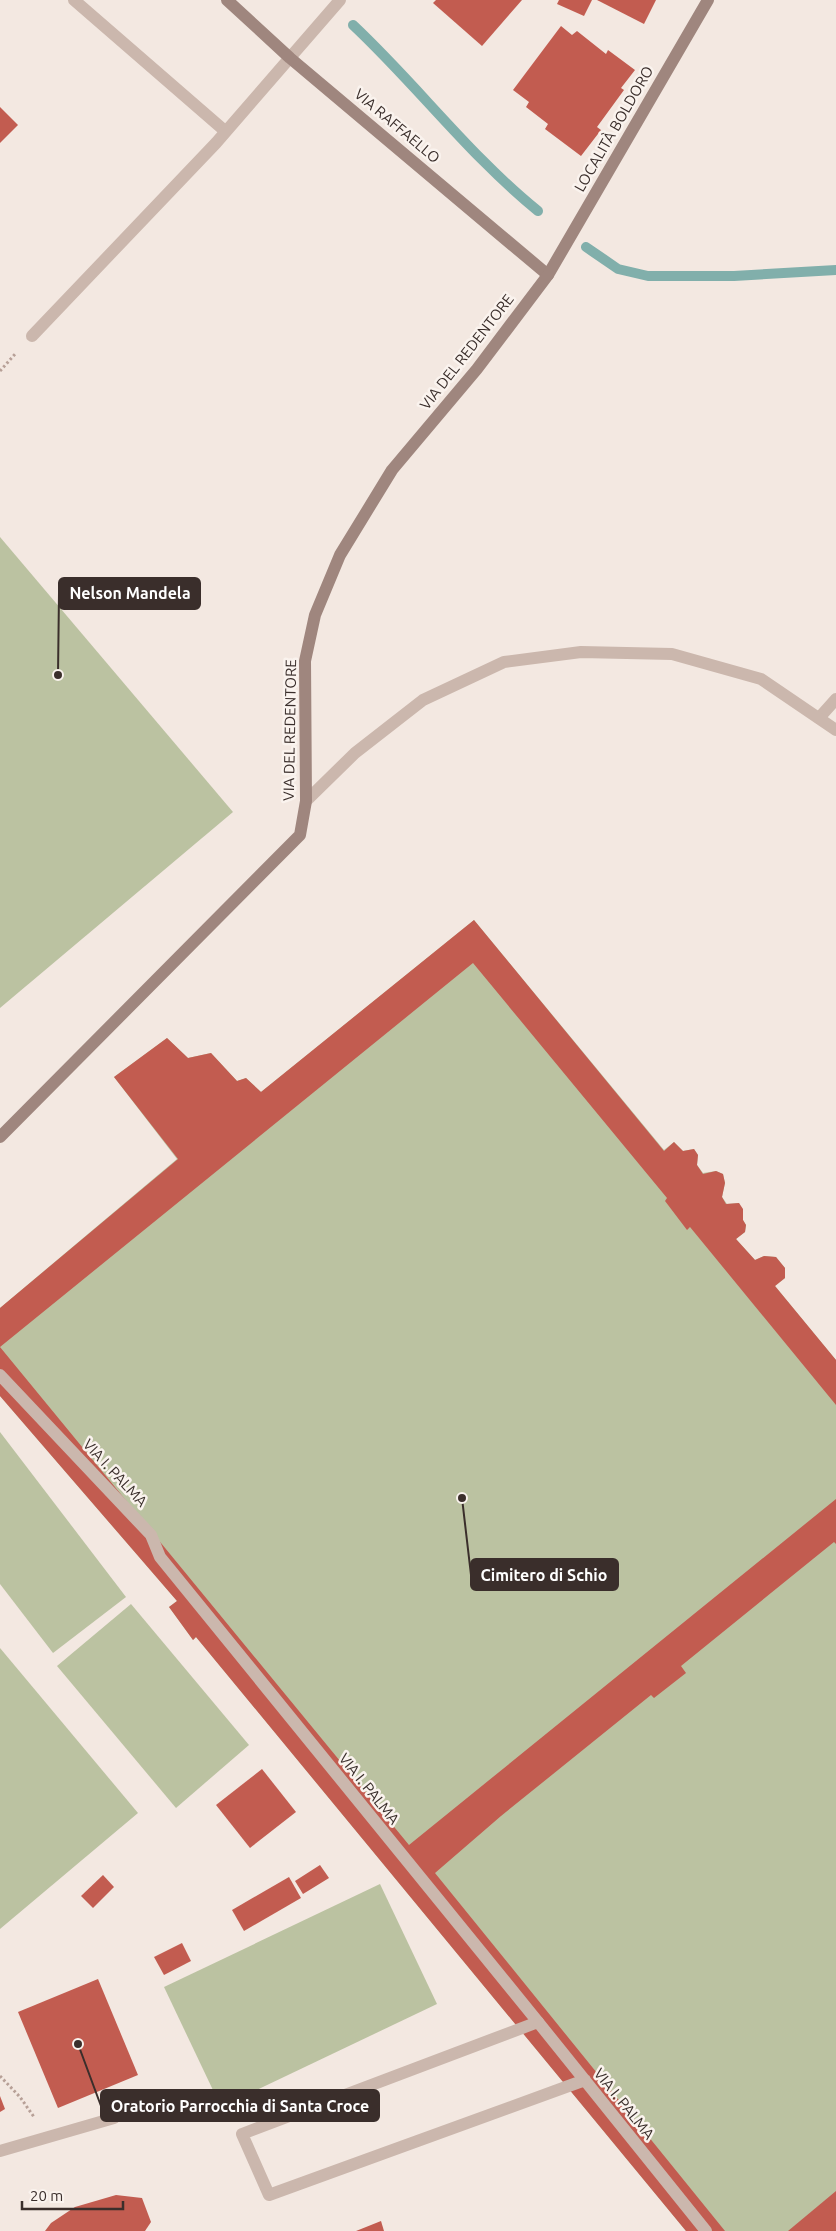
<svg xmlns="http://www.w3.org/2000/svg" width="836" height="2231" viewBox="0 0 836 2231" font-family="Ubuntu,sans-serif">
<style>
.green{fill:#bbc2a1}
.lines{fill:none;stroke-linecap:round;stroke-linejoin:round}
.stream{stroke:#81afab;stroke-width:10}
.building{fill:#c25c50}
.path{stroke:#b7a097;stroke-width:3;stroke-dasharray:2.5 2.5;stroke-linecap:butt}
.lane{stroke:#cbb7ad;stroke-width:12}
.street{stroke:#cbb7ad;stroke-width:12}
.secondary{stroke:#9f867e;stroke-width:12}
.labels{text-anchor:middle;stroke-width:5;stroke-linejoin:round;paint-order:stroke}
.street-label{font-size:15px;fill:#3a2e2b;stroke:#faf3ee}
.leader{fill:none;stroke:#3a2e2b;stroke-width:2}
.callout-dot{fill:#3a2e2b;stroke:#faf3ee;stroke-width:2}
.callout{fill:#3a2e2b;stroke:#3a2e2b;stroke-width:2}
.callout-label{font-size:16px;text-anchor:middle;font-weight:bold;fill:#fff}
</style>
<rect width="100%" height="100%" fill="#f3e8e1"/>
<g class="green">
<polygon points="0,537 233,812 0,1008"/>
<polygon points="474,920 664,1150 674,1142 683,1151 694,1149 698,1155 697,1165 703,1173 716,1171 723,1174 725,1183 722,1197 727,1204 739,1203 743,1220 746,1225 745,1232 736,1239 755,1260 764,1256 776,1257 785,1268 785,1278 775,1286 836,1360 836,2231 686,2231 196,1637 193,1640 169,1607 177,1601 0,1396 0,1308 177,1159 114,1077 167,1038 188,1058 211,1053 237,1081 246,1078 261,1092"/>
<polygon points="0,1432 126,1597 53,1653 0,1584"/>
<polygon points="131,1604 249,1745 176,1808 57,1666"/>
<polygon points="0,1648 138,1813 0,1929"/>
<polygon points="380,1884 437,2004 221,2107 164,1987"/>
</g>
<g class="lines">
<g class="stream">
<path d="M353 25C417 85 470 156 538 211"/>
<polyline points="586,247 618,269 648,276 734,276 836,270"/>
</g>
</g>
<g class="building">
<polygon points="436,0 522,0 482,46 433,3"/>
<polygon points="559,0 592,0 584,16 557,4"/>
<polygon points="597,0 656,0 644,24"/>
<polygon points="561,26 572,35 577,31 606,54 608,50 635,70 621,88 624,90 597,127 601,130 581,156 545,129 548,124 526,107 529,102 513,90"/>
<polygon points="0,107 18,125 0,143"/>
<polygon points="474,920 664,1151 674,1142 683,1151 694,1149 698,1155 697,1165 703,1174 716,1171 723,1174 725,1183 722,1197 726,1204 739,1203 743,1209 743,1220 746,1225 745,1232 736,1239 755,1260 764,1256 776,1257 785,1268 785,1278 775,1286 836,1360 836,1405 690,1227 687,1230 665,1201 667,1198 473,963 0,1347 409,1845 836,1499 836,1544 834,1542 681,1666 686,1673 654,1698 651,1695 501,1816 435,1873 725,2231 686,2231 196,1637 193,1640 169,1607 177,1601 0,1396 0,1308 178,1159 114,1077 167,1038 188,1058 211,1053 237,1081 246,1078 261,1092"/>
<polygon points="262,1769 296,1812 250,1848 216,1805"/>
<polygon points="320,1865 329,1878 303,1894 295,1881"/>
<polygon points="103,1875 114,1887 93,1908 81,1896"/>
<polygon points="289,1877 301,1898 244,1931 232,1910"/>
<polygon points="182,1943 191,1961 164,1975 154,1957"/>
<polygon points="98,1979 138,2075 58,2108 18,2012"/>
<polygon points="0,2096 5,2109 0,2112"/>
<polygon points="836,2191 836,2231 788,2231"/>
<polygon points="116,2195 142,2198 151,2222 145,2231 45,2231 51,2223 75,2207"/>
<polygon points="381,2221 384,2231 356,2231"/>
</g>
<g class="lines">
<g class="path">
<polyline points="0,371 16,353"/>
<polyline points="0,2076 20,2097 34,2117"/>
</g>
<g class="lane">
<polyline points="74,0 225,131"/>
<polyline points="585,2080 269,2195 242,2134 538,2022 706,2231"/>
<polyline points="0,2151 114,2118"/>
</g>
<g class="street">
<polyline points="32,336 216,143 340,0"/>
<polyline points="819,718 836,699"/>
<polyline points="306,801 355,753 423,700 504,662 581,652 672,654 761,679 836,730"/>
<polyline points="0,1375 151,1535 160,1557 538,2022"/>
</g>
<g class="secondary">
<polyline points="227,0 290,58 548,275"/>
<polyline points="0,1137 300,835 306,801 305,661 315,615 340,555 392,470 477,369 548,275 708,0"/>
</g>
</g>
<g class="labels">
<g class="street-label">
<text transform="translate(397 126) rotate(40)" y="5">VIA RAFFAELLO</text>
<text transform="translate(614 129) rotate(-60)" y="5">LOCALITÀ BOLDORO</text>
<text transform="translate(467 352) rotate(-52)" y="5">VIA DEL REDENTORE</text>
<text transform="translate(290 730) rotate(-89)" y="5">VIA DEL REDENTORE</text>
<text transform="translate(115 1473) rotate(47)" y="5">VIA I. PALMA</text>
<text transform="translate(369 1789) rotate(51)" y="5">VIA I. PALMA</text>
<text transform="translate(624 2104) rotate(51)" y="5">VIA I. PALMA</text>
</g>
</g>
<path class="leader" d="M58 675L59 593M462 1498L471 1575M78 2044L101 2106"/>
<g class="callout-dot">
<circle cx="58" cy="675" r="5"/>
<circle cx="462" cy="1498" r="5"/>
<circle cx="78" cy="2044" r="5"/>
</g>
<g class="callout">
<rect x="59" y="578" width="141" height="31" rx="5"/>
<rect x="471" y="1559" width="147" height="31" rx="5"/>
<rect x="101" y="2090" width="278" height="31" rx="5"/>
</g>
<g class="callout-label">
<text x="130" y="599">Nelson Mandela</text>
<text x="544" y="1581">Cimitero di Schio</text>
<text x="240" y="2112">Oratorio Parrocchia di Santa Croce</text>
</g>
<path d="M22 2201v8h101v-8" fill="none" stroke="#3a2e2b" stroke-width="2.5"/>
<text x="30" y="2201" font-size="15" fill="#3a2e2b" stroke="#faf3ee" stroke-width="4" paint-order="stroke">20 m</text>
</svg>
